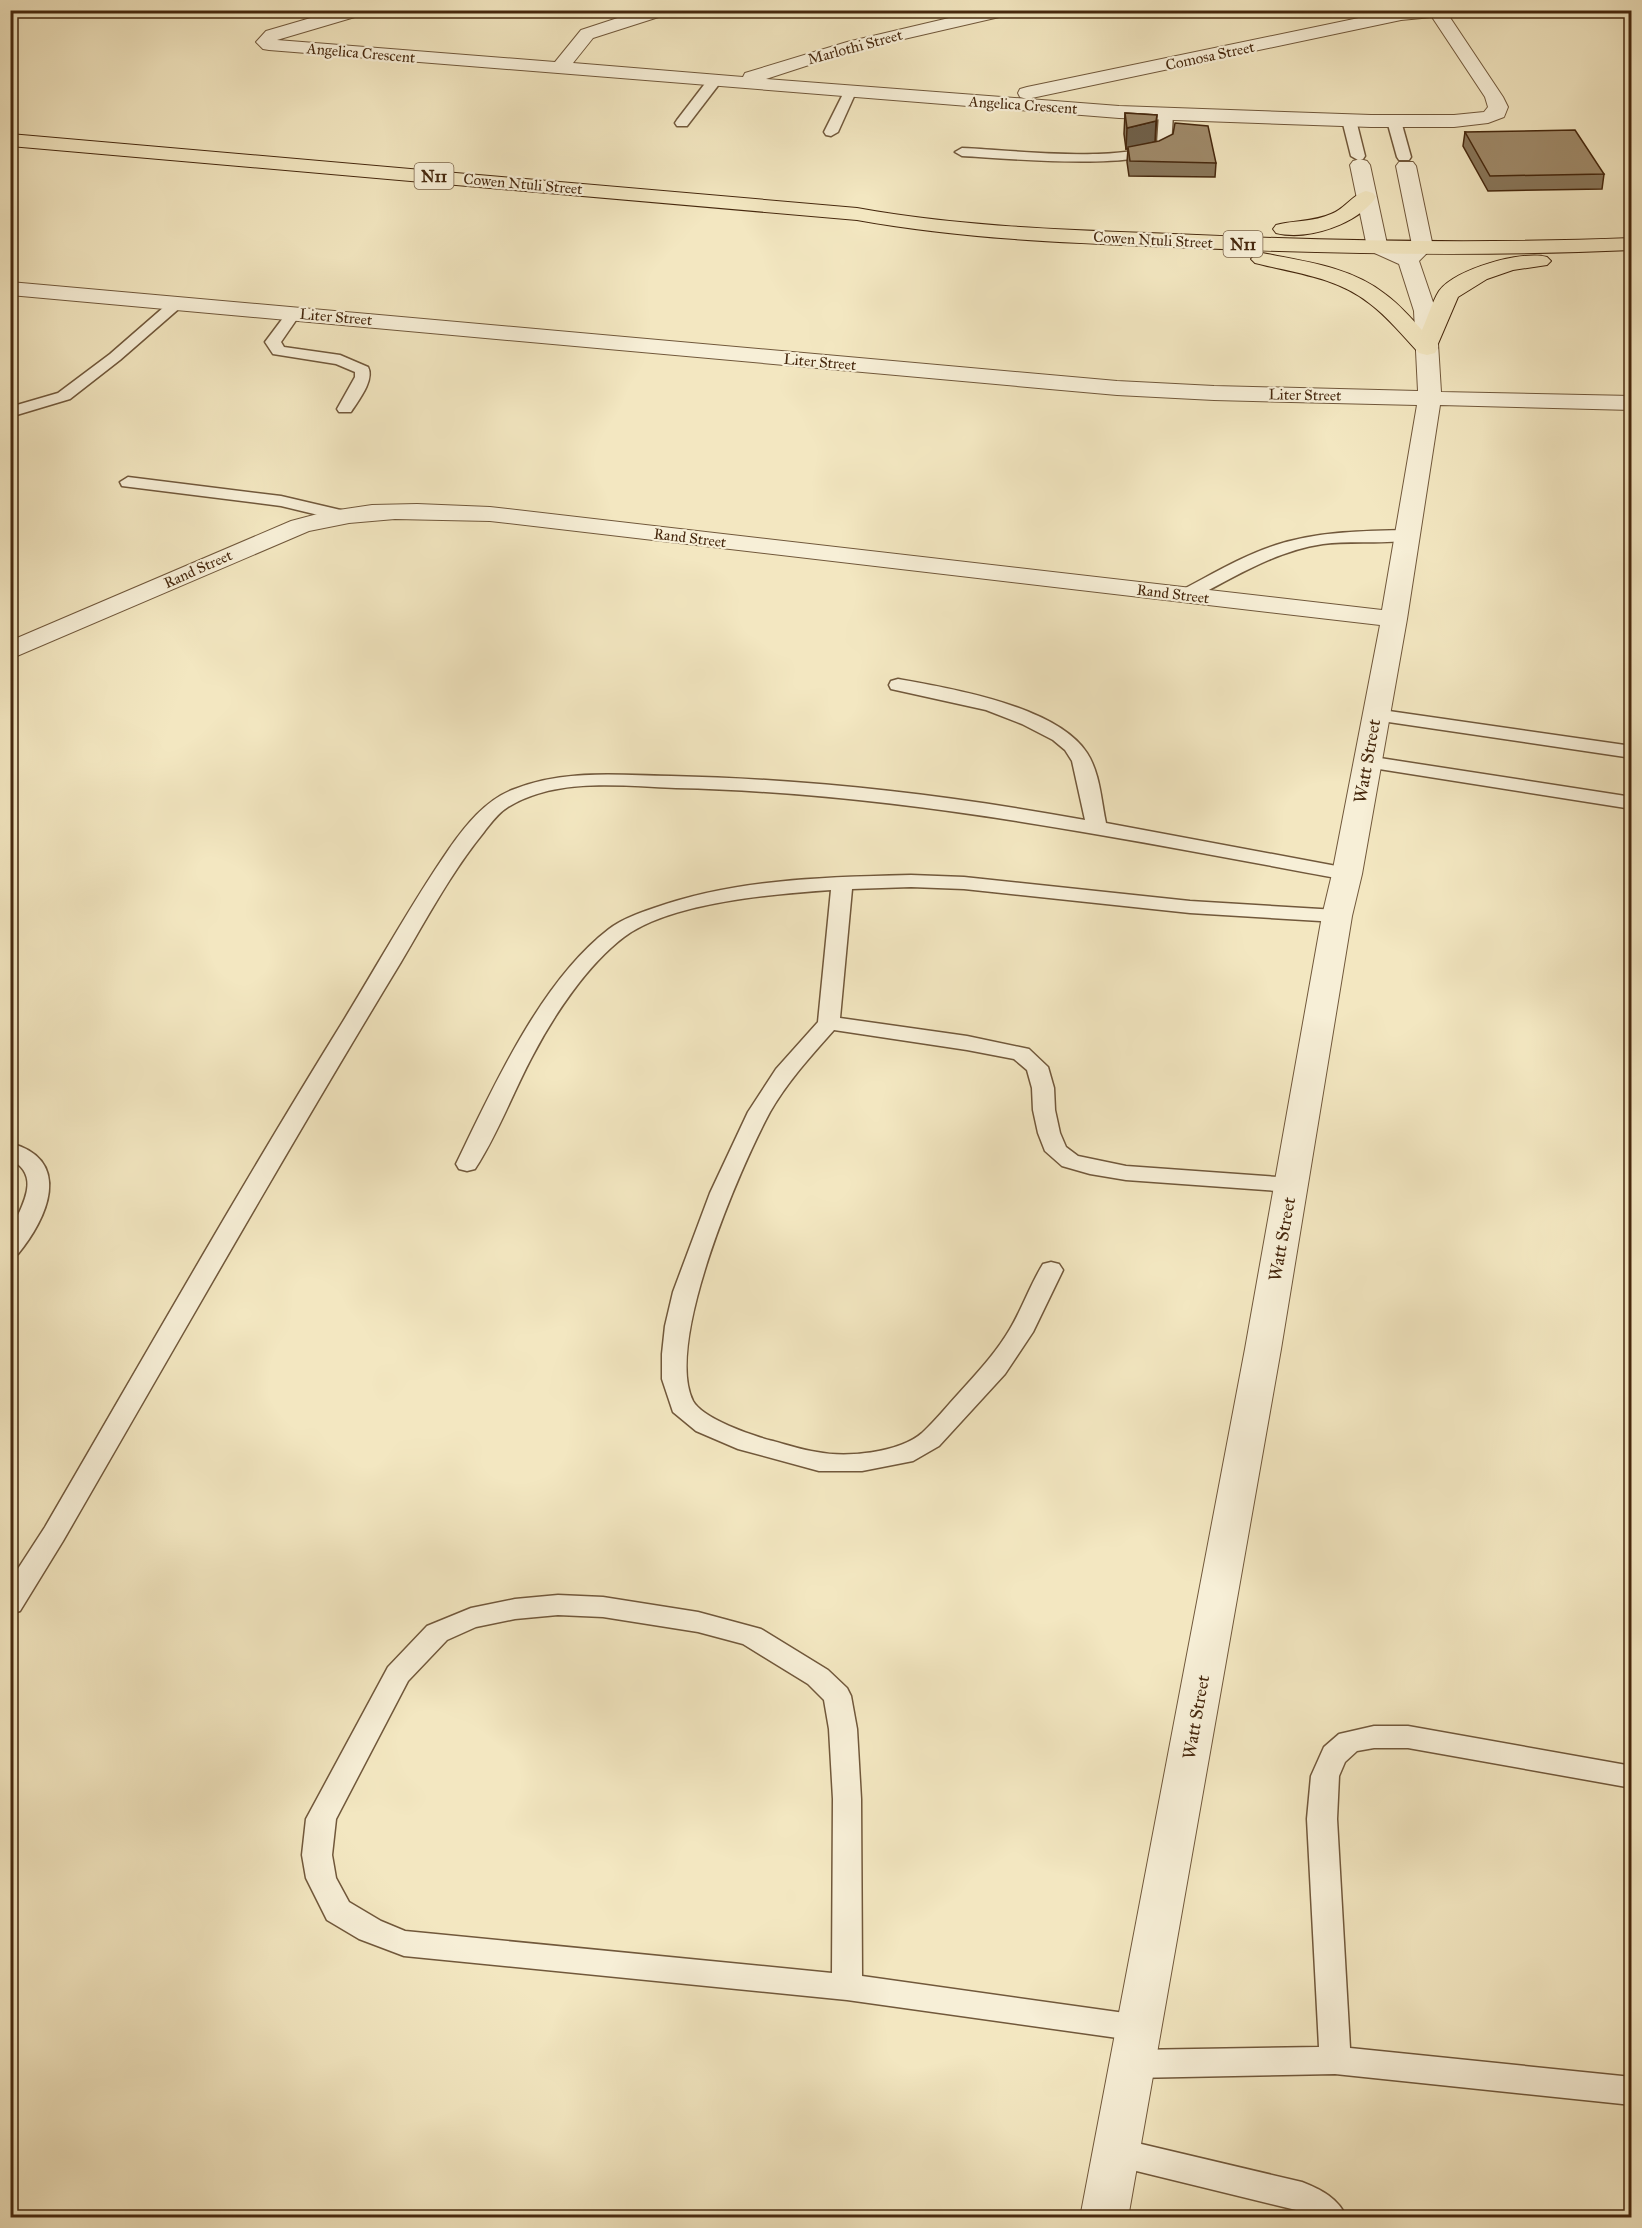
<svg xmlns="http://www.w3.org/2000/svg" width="1642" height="2228" viewBox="0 0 1642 2228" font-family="'IM FELL Great Primer',serif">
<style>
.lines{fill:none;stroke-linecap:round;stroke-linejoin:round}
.service-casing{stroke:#71583b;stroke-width:3}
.minor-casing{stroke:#71583b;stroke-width:2}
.trunk-casing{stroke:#46280e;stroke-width:2}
.service{fill:#f7efd7;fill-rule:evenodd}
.minor{fill:#f7efd7;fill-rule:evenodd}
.trunk{fill:#f3e7c1;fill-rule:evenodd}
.rail{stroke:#46280e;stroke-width:3;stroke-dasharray:6 6;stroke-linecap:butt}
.wall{fill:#8a785c;stroke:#46280e;stroke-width:1.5}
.shaded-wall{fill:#70614b;stroke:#46280e;stroke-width:1.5}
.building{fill:#a08b6b;stroke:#46280e;stroke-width:1.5}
.labels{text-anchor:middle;stroke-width:4.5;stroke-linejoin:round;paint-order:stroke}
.far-street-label{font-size:15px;fill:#46280e;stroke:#f7efd7}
.shield{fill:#f7efd7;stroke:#7b644a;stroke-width:1.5}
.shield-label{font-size:16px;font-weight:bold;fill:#46280e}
.street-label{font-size:18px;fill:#46280e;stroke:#f7efd7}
</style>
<rect width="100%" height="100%" fill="#f3e7c1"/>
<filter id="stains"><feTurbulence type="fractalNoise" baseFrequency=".00333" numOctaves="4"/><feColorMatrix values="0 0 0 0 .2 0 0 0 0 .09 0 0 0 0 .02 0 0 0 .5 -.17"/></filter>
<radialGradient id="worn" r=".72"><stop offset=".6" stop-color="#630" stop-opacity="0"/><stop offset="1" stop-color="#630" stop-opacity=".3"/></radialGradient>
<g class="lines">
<defs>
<g id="service">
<polygon points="715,76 721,80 720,83 687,126 677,126 675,123 677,120 710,77"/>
<polygon points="850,88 856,92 838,132 831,136 826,135 824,132 844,92"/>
<path d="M1166 110 1173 114 1171 146C1147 172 1001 158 962 156L955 152 962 148C1011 150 1115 163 1157 144L1159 114Z"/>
<polygon points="1349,116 1356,120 1365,156 1363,159 1358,160 1351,156 1342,120"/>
<polygon points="1394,117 1401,121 1411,157 1409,160 1399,160 1397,157 1387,121"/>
<polygon points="177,299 184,303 182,306 120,360 70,399 10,417 10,407 58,393 110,354 172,300"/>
<path d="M294 309 301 313 281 342 284 347 340 355 368 367C375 380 358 401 351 412H339L337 409 355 377V372L336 364 273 354 265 342 289 310Z"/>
<polygon points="128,477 281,496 345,511 347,515 339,520 281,506 122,486 120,482"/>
<path d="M1409 530 1415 531 1418 535 1415 539C1387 545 1352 540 1323 544 1275 551 1235 577 1192 599H1180L1177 595 1180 591C1211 575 1242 556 1276 545 1319 531 1364 531 1409 530Z"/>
<path d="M898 679C949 688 1057 706 1087 753 1100 773 1101 800 1106 823L1347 868 1354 870 1357 874 1354 878 1347 880C1124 839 904 793 676 788 621 786 557 777 508 807 498 813 491 823 484 832 452 871 427 918 401 962 285 1153 175 1347 63 1541L20 1611 10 1614V1581L45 1527C143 1359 239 1189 342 1023 377 966 411 904 449 849 466 825 485 801 512 790 562 769 618 775 671 776 809 779 949 795 1085 820L1072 761 1065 750 1053 740 1022 724 986 710 891 689 889 685 891 681Z"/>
<polygon points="1375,709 1632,746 1632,758 1368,719 1366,715 1368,711"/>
<polygon points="1367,756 1632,797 1632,809 1360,766 1357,762 1360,758"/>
<path d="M911 875 964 877 1190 901 1337 910 1344 912 1347 916 1344 920 1337 922 1190 913 964 889 911 887 852 889 840 1018 967 1036 1029 1049 1048 1067 1054 1088 1055 1110 1060 1133 1066 1147 1078 1156 1126 1166 1291 1178 1299 1180 1303 1185 1299 1190 1291 1192 1126 1180 1090 1174 1062 1166 1045 1151 1038 1133 1033 1110 1032 1088 1027 1070 1014 1059 967 1050 834 1030C811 1056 787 1082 770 1112 740 1168 664 1343 693 1401 703 1419 753 1436 773 1441 788 1445 802 1450 817 1452 846 1458 899 1453 922 1433 935 1421 947 1406 959 1393 977 1373 996 1353 1010 1329 1022 1309 1030 1285 1043 1264L1051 1262 1059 1264 1063 1270 1033 1332 1005 1374 939 1446 913 1461 862 1471H819L738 1449 696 1431 673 1412 662 1379V1354L665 1326 673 1292 710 1193 748 1112 776 1069 818 1022 831 890C774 894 671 902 624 937 587 965 554 1015 533 1055 513 1092 498 1134 475 1169L467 1171 459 1169 456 1164C493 1088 540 982 609 929 622 919 639 913 654 908 736 879 825 877 911 875Z"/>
<path d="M10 1143C74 1160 47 1219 18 1254L10 1257C10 1249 9 1239 11 1232 18 1210 45 1177 10 1159Z"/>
<path d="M558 1595 603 1597 698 1612 761 1629 828 1670 847 1688 851 1696 857 1729 861 1799 862 1976 1139 2015 1150 2019 1155 2028 1150 2037 1139 2041 847 2000 404 1956 359 1939 327 1920 306 1878 302 1855 306 1819 388 1667 427 1626 471 1608 515 1599ZM558 1615 603 1617 698 1632 743 1644 808 1684 824 1700 829 1729 833 1799 832 1973 405 1931 381 1921 349 1902 336 1878 332 1855 336 1819 408 1681 447 1640 476 1627 515 1619Z"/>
<polygon points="1374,1726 1408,1726 1632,1766 1632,1788 1408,1748 1374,1748 1357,1751 1345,1762 1339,1776 1337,1819 1350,2048 1632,2077 1632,2105 1335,2074 1132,2078 1121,2074 1116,2064 1121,2054 1132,2050 1319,2047 1307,1819 1311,1776 1324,1747 1339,1734"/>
<path d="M1116 2138 1302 2182C1322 2190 1338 2198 1347 2218H1308L1296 2210 1116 2166 1105 2162 1100 2152 1105 2142Z"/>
</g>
<g id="minor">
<polygon points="338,10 368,10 365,14 277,40 555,62 581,30 642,10 671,10 668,14 593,38 573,63 743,77 745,73 847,42 983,10 1017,10 1008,15 852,51 766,79 1119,106 1371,115 1454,115 1484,112 1488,107 1485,97 1432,17 1401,20 1027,99 1020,97 1018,93 1020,89 1027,87 1397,10 1445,10 1503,97 1508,107 1504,117 1488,123 1454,127 1371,127 1119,118 269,50 263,49 256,42 266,31"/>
<polygon points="1360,159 1367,161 1370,165 1387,244 1405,251 1412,245 1396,166 1399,162 1413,162 1416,166 1433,247 1419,261 1436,311 1441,392 1632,396 1632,410 1440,405 1407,619 1362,874 1352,916 1281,1349 1128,2218 1080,2218 1245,1349 1322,916 1332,874 1380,625 490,521 395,519 349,523 309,531 10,659 10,641 291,521 325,512 372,505 417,504 490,507 1382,610 1417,405 1214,400 1117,395 10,295 10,282 1117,381 1214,386 1418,391 1414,311 1399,264 1370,251 1367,247 1350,165 1353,161"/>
</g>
<g id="trunk">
<path d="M10 134 857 208C962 227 1067 230 1173 234 1326 241 1479 244 1632 238V250C1479 257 1326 254 1173 247 1067 243 962 239 857 220L10 146Z"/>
<path d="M1366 191 1373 193 1376 197C1358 224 1308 241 1276 233L1273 229 1276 225C1294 220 1314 222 1331 214 1345 209 1353 194 1366 191Z"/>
<path d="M1262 253C1304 261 1351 267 1385 294 1399 304 1410 317 1422 330 1428 317 1432 302 1439 291 1455 269 1522 250 1547 257L1551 261 1547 265 1513 270 1487 279 1458 297 1437 346 1438 348 1435 353 1427 355 1419 353C1403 336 1388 317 1369 303 1336 277 1294 273 1255 263L1251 259 1255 255Z"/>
</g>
</defs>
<use href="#service" class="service-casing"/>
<use href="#minor" class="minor-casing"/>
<use href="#trunk" class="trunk-casing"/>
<use href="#service" class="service"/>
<use href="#minor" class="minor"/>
<use href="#trunk" class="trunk"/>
<polyline class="rail" points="10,15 30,10"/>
</g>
<g class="wall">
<polygon points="1125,113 1157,115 1155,142 1216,163 1215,177 1129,176 1127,162 1128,149 1126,149 1124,134"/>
<polygon points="1465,132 1604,174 1602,189 1488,191 1463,146"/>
</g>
<polygon class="shaded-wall" points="1156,121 1155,142 1126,149 1127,128"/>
<g class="building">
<polygon points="1125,113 1157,115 1156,121 1127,128"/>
<polygon points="1175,123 1208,126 1216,163 1130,161 1128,147 1159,141 1173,134"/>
<polygon points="1575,130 1604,174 1490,176 1465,132"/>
</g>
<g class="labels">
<g class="far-street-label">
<text transform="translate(855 47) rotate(-15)" y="5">Marlothi Street</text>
<text transform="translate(361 53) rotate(5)" y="5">Angelica Crescent</text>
<text transform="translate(1210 56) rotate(-12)" y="5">Comosa Street</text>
<text transform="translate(1023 105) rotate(4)" y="5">Angelica Crescent</text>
<text transform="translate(523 184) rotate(5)" y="5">Cowen Ntuli Street</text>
<text transform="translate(1153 240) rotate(3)" y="5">Cowen Ntuli Street</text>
<text transform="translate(336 317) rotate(5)" y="5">Liter Street</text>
<text transform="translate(820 362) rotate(5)" y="5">Liter Street</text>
<text transform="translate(1305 395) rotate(1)" y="5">Liter Street</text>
<text transform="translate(690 538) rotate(7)" y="5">Rand Street</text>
<text transform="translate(198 569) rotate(-24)" y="5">Rand Street</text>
<text transform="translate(1173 594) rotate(7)" y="5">Rand Street</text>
</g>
<g class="shield">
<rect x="414.5" y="163" width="39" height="26" rx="4.5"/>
<rect x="1223.5" y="231" width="39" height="26" rx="4.5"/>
</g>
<g class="shield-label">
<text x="434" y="182">N11</text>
<text x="1243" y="250">N11</text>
</g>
<g class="street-label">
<text transform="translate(1367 761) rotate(-80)" y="6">Watt Street</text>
<text transform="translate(1282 1239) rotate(-80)" y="6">Watt Street</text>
<text transform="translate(1196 1717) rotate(-80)" y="6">Watt Street</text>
</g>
</g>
<rect width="1642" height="2228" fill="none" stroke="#f3e7c1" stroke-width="36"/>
<rect x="12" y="12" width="1618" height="2204" fill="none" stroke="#46280e" stroke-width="3"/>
<rect x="18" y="18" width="1606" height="2192" fill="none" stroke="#46280e" stroke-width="1.5"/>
<rect width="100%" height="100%" filter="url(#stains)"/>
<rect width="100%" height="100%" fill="url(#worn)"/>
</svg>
